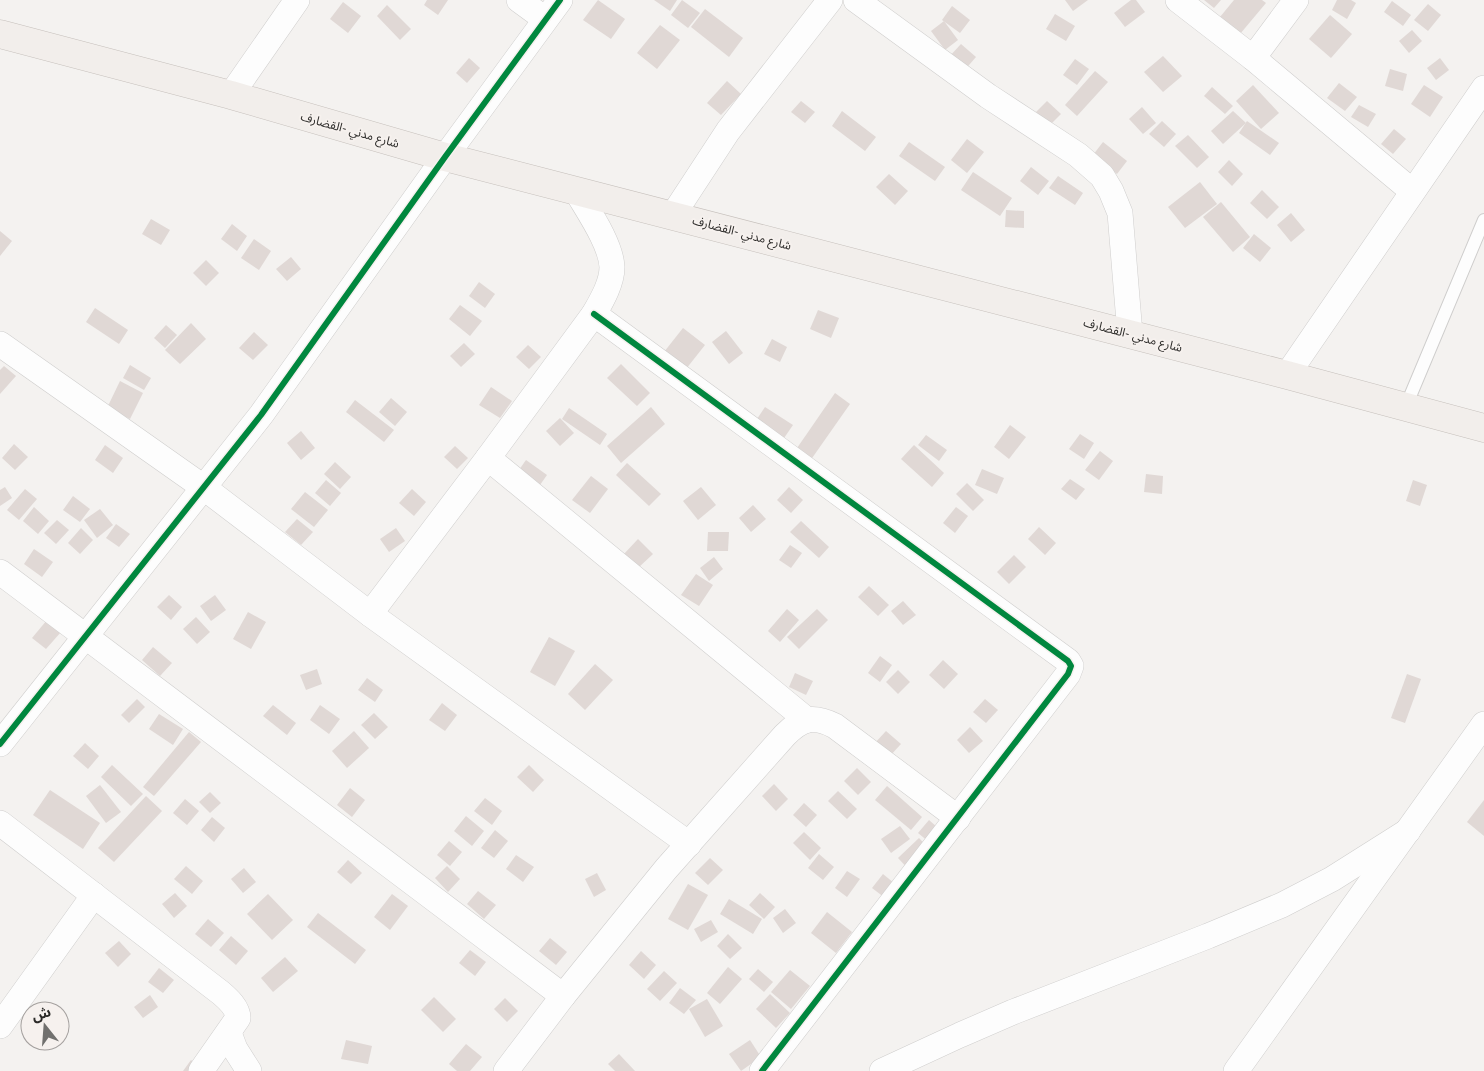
<svg xmlns="http://www.w3.org/2000/svg" width="1484" height="1071" viewBox="0 0 1484 1071" font-family="'Varela Round','Noto Sans Arabic',sans-serif">
<style>
.building{fill:#e0d8d5}
.lines{fill:none;stroke-linecap:round;stroke-linejoin:round}
.lane-casing{stroke:#cfcecd;stroke-width:14}
.street-casing{stroke:#cfcecd;stroke-width:26}
.highway-casing{stroke:#c6c0bc;stroke-width:29}
.lane{stroke:#fdfdfd;stroke-width:12}
.street{stroke:#fdfdfd;stroke-width:25}
.highway{stroke:#f2eeeb;stroke-width:28}
.cycleway-casing{stroke:#f6f1ee;stroke-width:9}
.cycleway{stroke:#00873e;stroke-width:6}
.labels{text-anchor:middle;stroke-width:4;stroke-linejoin:round;paint-order:stroke}
.street-label{font-size:12px;fill:#2b2a28;stroke:#f6f1ee}
</style>
<rect width="100%" height="100%" fill="#f4f2f0"/>
<g class="building">
<polygon points="427,0 448,0 438,15 424,5"/>
<polygon points="598,0 625,19 611,39 583,20"/>
<polygon points="654,0 677,0 670,11"/>
<polygon points="682,0 700,13 688,28 671,15"/>
<polygon points="1065,0 1088,0 1073,11"/>
<polygon points="1131,0 1136,0 1145,12 1125,27 1114,13"/>
<polygon points="1204,0 1221,0 1214,8"/>
<polygon points="1234,0 1262,0 1266,3 1240,34 1220,17"/>
<polygon points="1337,0 1351,0 1356,3 1347,19 1332,10"/>
<polygon points="1392,1 1411,15 1403,26 1384,12"/>
<polygon points="343,2 361,16 348,33 330,19"/>
<polygon points="1428,4 1441,15 1428,31 1414,20"/>
<polygon points="387,5 411,29 400,40 377,16"/>
<polygon points="952,6 970,20 960,33 942,20"/>
<polygon points="705,9 743,38 729,57 691,27"/>
<polygon points="1055,14 1075,26 1066,41 1046,29"/>
<polygon points="1330,15 1352,34 1331,58 1309,39"/>
<polygon points="944,21 958,40 945,50 931,31"/>
<polygon points="660,25 680,40 657,69 637,53"/>
<polygon points="1412,30 1422,41 1409,53 1399,41"/>
<polygon points="961,44 976,57 963,72 948,58"/>
<polygon points="1163,56 1182,76 1163,92 1144,72"/>
<polygon points="469,58 480,68 467,83 456,73"/>
<polygon points="1440,58 1449,70 1436,80 1427,68"/>
<polygon points="1075,59 1089,69 1077,85 1063,75"/>
<polygon points="1390,69 1407,74 1403,91 1385,86"/>
<polygon points="1095,71 1108,82 1077,116 1065,105"/>
<polygon points="727,81 741,94 721,115 707,103"/>
<polygon points="1339,83 1357,97 1345,111 1327,98"/>
<polygon points="1253,85 1279,113 1261,129 1236,101"/>
<polygon points="1424,85 1443,97 1430,117 1411,104"/>
<polygon points="1212,87 1233,106 1225,114 1204,96"/>
<polygon points="801,101 815,112 805,123 791,112"/>
<polygon points="1047,101 1061,114 1050,125 1036,112"/>
<polygon points="1359,105 1376,114 1368,127 1351,117"/>
<polygon points="1142,107 1156,123 1143,134 1129,119"/>
<polygon points="842,111 876,137 865,151 832,126"/>
<polygon points="1233,111 1246,123 1223,144 1211,131"/>
<polygon points="1162,121 1176,134 1164,147 1149,134"/>
<polygon points="1247,121 1279,143 1270,155 1239,133"/>
<polygon points="1394,129 1406,139 1393,154 1381,144"/>
<polygon points="1188,135 1209,157 1197,168 1175,146"/>
<polygon points="967,139 984,152 967,173 951,160"/>
<polygon points="909,142 945,167 935,181 899,156"/>
<polygon points="1103,142 1127,161 1117,174 1093,155"/>
<polygon points="1229,160 1243,174 1232,186 1218,172"/>
<polygon points="1031,167 1049,181 1038,195 1020,181"/>
<polygon points="973,172 1012,198 1000,216 961,190"/>
<polygon points="889,174 908,191 895,205 876,187"/>
<polygon points="1058,176 1083,193 1075,205 1049,188"/>
<polygon points="1200,182 1217,204 1185,228 1168,207"/>
<polygon points="1262,190 1279,207 1267,219 1250,203"/>
<polygon points="1221,202 1250,237 1233,252 1203,217"/>
<polygon points="1006,210 1024,211 1024,228 1005,227"/>
<polygon points="1291,213 1305,230 1291,242 1277,225"/>
<polygon points="151,219 170,230 161,245 142,234"/>
<polygon points="232,224 247,236 237,251 221,239"/>
<polygon points="0,231 12,241 0,256"/>
<polygon points="1254,234 1271,248 1260,262 1243,248"/>
<polygon points="254,239 271,251 259,270 241,258"/>
<polygon points="291,257 301,269 287,281 276,269"/>
<polygon points="206,260 219,273 206,286 193,273"/>
<polygon points="479,282 495,294 485,308 469,296"/>
<polygon points="460,305 482,321 470,336 449,319"/>
<polygon points="95,308 128,330 119,344 86,322"/>
<polygon points="818,310 839,318 831,338 810,329"/>
<polygon points="191,323 206,339 180,364 165,350"/>
<polygon points="166,325 177,335 165,348 154,338"/>
<polygon points="683,328 705,345 686,369 664,352"/>
<polygon points="726,331 743,353 729,364 712,342"/>
<polygon points="254,332 268,345 253,360 239,348"/>
<polygon points="772,339 787,347 780,362 764,354"/>
<polygon points="464,343 475,354 461,367 450,356"/>
<polygon points="528,345 541,357 529,369 516,357"/>
<polygon points="621,364 650,393 637,406 607,378"/>
<polygon points="130,365 151,378 144,390 123,378"/>
<polygon points="4,366 16,376 0,394 0,370"/>
<polygon points="120,381 143,393 130,419 107,408"/>
<polygon points="491,387 512,401 500,418 479,405"/>
<polygon points="835,393 850,404 810,461 795,451"/>
<polygon points="391,398 407,412 395,426 379,412"/>
<polygon points="355,400 394,430 384,442 346,412"/>
<polygon points="651,407 665,424 621,463 607,446"/>
<polygon points="765,407 793,425 782,441 755,422"/>
<polygon points="569,408 607,434 600,445 562,419"/>
<polygon points="560,418 574,433 560,446 546,431"/>
<polygon points="1010,425 1026,437 1009,459 994,447"/>
<polygon points="301,431 315,448 301,460 287,443"/>
<polygon points="1080,434 1094,443 1084,459 1069,449"/>
<polygon points="926,435 947,450 939,461 918,445"/>
<polygon points="14,444 28,457 15,470 2,458"/>
<polygon points="105,445 123,458 113,473 95,460"/>
<polygon points="914,445 944,473 932,487 901,459"/>
<polygon points="455,446 468,458 457,469 444,457"/>
<polygon points="1100,451 1113,461 1099,480 1085,470"/>
<polygon points="526,460 547,475 535,492 514,477"/>
<polygon points="335,462 351,477 340,489 324,474"/>
<polygon points="627,463 661,494 649,506 616,475"/>
<polygon points="982,469 1004,478 997,494 975,485"/>
<polygon points="1146,474 1163,476 1162,494 1144,492"/>
<polygon points="591,476 608,489 590,513 572,500"/>
<polygon points="1070,479 1085,489 1076,500 1061,489"/>
<polygon points="326,480 341,493 330,506 315,493"/>
<polygon points="1413,480 1427,485 1420,506 1406,501"/>
<polygon points="967,483 984,500 973,511 956,494"/>
<polygon points="5,487 12,498 0,506 0,490"/>
<polygon points="701,487 716,505 698,520 683,501"/>
<polygon points="789,487 803,500 791,513 777,500"/>
<polygon points="25,489 37,499 19,520 7,510"/>
<polygon points="412,489 426,502 414,516 399,503"/>
<polygon points="305,492 328,510 314,527 291,509"/>
<polygon points="73,496 90,509 80,522 63,510"/>
<polygon points="753,505 766,519 751,532 739,518"/>
<polygon points="34,507 49,521 38,534 23,521"/>
<polygon points="956,507 968,516 955,533 943,523"/>
<polygon points="100,509 113,525 97,538 84,520"/>
<polygon points="297,519 313,532 301,545 285,532"/>
<polygon points="57,520 69,530 56,544 44,533"/>
<polygon points="801,521 829,547 819,558 790,532"/>
<polygon points="116,524 130,534 119,547 106,538"/>
<polygon points="1039,527 1056,543 1045,555 1028,539"/>
<polygon points="81,528 93,540 80,554 68,543"/>
<polygon points="396,528 405,541 389,552 380,539"/>
<polygon points="708,532 729,532 728,551 707,551"/>
<polygon points="638,539 653,554 637,569 623,555"/>
<polygon points="790,545 802,553 791,568 779,560"/>
<polygon points="34,549 53,562 42,577 24,564"/>
<polygon points="1014,555 1026,567 1009,584 997,572"/>
<polygon points="714,557 723,569 709,581 700,568"/>
<polygon points="696,574 713,585 699,606 681,595"/>
<polygon points="869,586 889,605 878,616 858,597"/>
<polygon points="169,595 182,607 171,620 157,607"/>
<polygon points="215,595 226,610 211,621 200,606"/>
<polygon points="903,601 916,615 903,625 891,611"/>
<polygon points="787,609 799,620 780,642 768,631"/>
<polygon points="817,609 828,620 799,649 787,637"/>
<polygon points="248,612 266,622 251,649 233,639"/>
<polygon points="196,617 210,632 197,644 183,629"/>
<polygon points="47,620 61,632 46,649 32,638"/>
<polygon points="549,637 575,651 555,686 530,672"/>
<polygon points="153,647 172,663 160,676 142,660"/>
<polygon points="880,656 892,665 880,682 868,673"/>
<polygon points="943,660 958,674 944,689 929,675"/>
<polygon points="595,664 613,680 585,710 568,694"/>
<polygon points="317,669 322,684 306,690 300,675"/>
<polygon points="898,670 910,682 898,694 886,682"/>
<polygon points="795,673 813,681 806,695 789,687"/>
<polygon points="1407,674 1421,679 1405,723 1391,718"/>
<polygon points="367,678 383,690 375,702 358,690"/>
<polygon points="137,699 145,707 129,723 121,715"/>
<polygon points="985,699 998,710 986,723 973,712"/>
<polygon points="442,703 457,715 445,731 429,720"/>
<polygon points="273,705 296,723 287,735 263,716"/>
<polygon points="320,705 340,719 329,734 310,720"/>
<polygon points="374,713 388,727 375,739 361,725"/>
<polygon points="159,714 183,729 173,745 149,729"/>
<polygon points="970,727 983,741 969,753 957,740"/>
<polygon points="354,731 369,748 347,768 332,751"/>
<polygon points="886,731 901,744 889,757 874,744"/>
<polygon points="189,732 201,742 154,796 143,787"/>
<polygon points="85,743 99,756 88,769 73,756"/>
<polygon points="112,765 143,794 131,806 101,777"/>
<polygon points="529,765 544,780 533,792 517,777"/>
<polygon points="857,768 871,782 858,795 844,781"/>
<polygon points="774,784 788,799 776,811 762,796"/>
<polygon points="100,785 121,812 106,823 86,796"/>
<polygon points="887,786 922,817 911,830 875,800"/>
<polygon points="350,788 365,800 352,817 337,805"/>
<polygon points="50,790 100,823 83,849 33,815"/>
<polygon points="838,791 857,809 847,819 828,801"/>
<polygon points="210,792 221,803 210,813 199,802"/>
<polygon points="146,796 162,811 114,862 98,848"/>
<polygon points="485,798 502,811 492,825 474,811"/>
<polygon points="185,799 199,811 187,825 173,813"/>
<polygon points="1484,800 1484,836 1467,822"/>
<polygon points="804,803 817,815 806,827 793,815"/>
<polygon points="466,816 484,831 472,846 454,831"/>
<polygon points="212,817 225,828 214,842 201,830"/>
<polygon points="929,820 946,835 935,847 918,833"/>
<polygon points="900,826 910,839 891,853 881,839"/>
<polygon points="495,830 508,841 494,858 481,848"/>
<polygon points="804,832 821,848 810,860 793,843"/>
<polygon points="919,838 932,852 912,873 898,858"/>
<polygon points="449,841 462,852 450,866 437,855"/>
<polygon points="819,854 834,867 823,880 808,868"/>
<polygon points="516,855 534,867 523,882 506,869"/>
<polygon points="710,858 723,870 708,885 695,873"/>
<polygon points="348,860 362,873 351,884 337,872"/>
<polygon points="186,866 203,881 192,894 174,879"/>
<polygon points="447,866 460,879 448,892 435,878"/>
<polygon points="244,868 256,882 243,893 231,879"/>
<polygon points="847,871 860,879 847,897 835,888"/>
<polygon points="597,873 606,890 594,897 585,879"/>
<polygon points="883,874 900,888 889,901 872,888"/>
<polygon points="688,884 708,895 688,930 668,919"/>
<polygon points="478,891 496,905 484,919 467,904"/>
<polygon points="175,893 187,906 174,918 162,904"/>
<polygon points="760,893 775,907 764,919 749,905"/>
<polygon points="268,894 293,920 272,940 247,914"/>
<polygon points="392,894 408,906 390,930 374,917"/>
<polygon points="729,899 762,919 753,934 720,914"/>
<polygon points="785,909 796,923 783,933 773,918"/>
<polygon points="827,912 852,932 836,953 811,933"/>
<polygon points="318,913 366,950 355,964 307,927"/>
<polygon points="208,919 224,933 211,947 195,934"/>
<polygon points="711,920 718,932 701,942 694,929"/>
<polygon points="728,934 742,948 730,959 717,946"/>
<polygon points="231,936 248,951 236,965 219,950"/>
<polygon points="550,938 567,952 556,965 539,951"/>
<polygon points="119,941 131,954 118,967 105,953"/>
<polygon points="470,950 486,962 475,976 459,963"/>
<polygon points="641,951 656,965 644,979 629,965"/>
<polygon points="285,957 298,971 273,992 261,978"/>
<polygon points="728,967 742,979 720,1004 707,993"/>
<polygon points="159,968 174,980 163,993 148,982"/>
<polygon points="758,969 773,982 764,992 749,979"/>
<polygon points="790,970 810,986 791,1009 771,992"/>
<polygon points="664,971 677,983 660,1001 647,989"/>
<polygon points="680,988 696,1000 684,1014 669,1003"/>
<polygon points="770,994 790,1013 776,1028 756,1009"/>
<polygon points="150,995 158,1007 143,1018 134,1007"/>
<polygon points="434,997 456,1019 443,1032 421,1010"/>
<polygon points="505,998 518,1011 507,1022 494,1009"/>
<polygon points="707,999 723,1026 705,1037 689,1009"/>
<polygon points="346,1040 372,1046 368,1064 341,1059"/>
<polygon points="750,1040 761,1057 741,1071 729,1054"/>
<polygon points="466,1044 482,1057 470,1071 457,1071 449,1064"/>
<polygon points="619,1054 635,1071 615,1071 608,1064"/>
<polygon points="191,1060 204,1071 183,1071"/>
</g>
<g class="lines">
<defs>
<polyline id="lane" points="1406,406 1484,220"/>
<g id="street">
<polyline points="519,0 545,19"/>
<polyline points="856,0 988,96 1078,155 1102,176 1111,191 1120,213 1130,334"/>
<polyline points="1178,0 1253,58 1412,191"/>
<polyline points="1253,58 1296,0"/>
<polyline points="231,95 297,0"/>
<polyline points="673,215 728,131 830,0"/>
<polyline points="594,314 1068,661 1071,666 1068,674 762,1071"/>
<polyline points="0,344 203,487 370,614 689,844"/>
<polyline points="1287,375 1484,88"/>
<polyline points="488,458 807,720"/>
<polyline points="0,572 563,996"/>
<path d="M370 614 488 458 594 314C602 300 612 283 612 267 611 244 588 211 577 192"/>
<polyline points="0,744 261,415 445,157 560,0"/>
<path d="M0 823 221 993C228 999 238 1008 238 1018L201 1071"/>
<polyline points="0,1026 94,895"/>
<polyline points="229,1033 235,1049 249,1071"/>
<path d="M506 1071 563 996 666 869 785 735C802 718 813 715 835 726L958 818"/>
<polyline points="882,1071 960,1035 1013,1012 1208,936 1282,905 1332,879 1408,831"/>
<polyline points="1236,1071 1484,724"/>
</g>
<polyline id="highway" points="0,34 231,95 445,157 1287,375 1484,428"/>
</defs>
<use href="#lane" class="lane-casing"/>
<use href="#street" class="street-casing"/>
<use href="#highway" class="highway-casing"/>
<use href="#lane" class="lane"/>
<use href="#street" class="street"/>
<use href="#highway" class="highway"/>
<defs>
<g id="cycleway">
<polyline points="594,314 1068,661 1071,666 1068,674 762,1071"/>
<polyline points="0,744 261,415 445,157 560,0"/>
</g>
</defs>
<use href="#cycleway" class="cycleway-casing"/>
<use href="#cycleway" class="cycleway"/>
</g>
<g class="labels">
<g class="street-label">
<text transform="translate(350 130) rotate(16)" y="4">شارع مدني -القضارف</text>
<text transform="translate(742 233) rotate(15)" y="4">شارع مدني -القضارف</text>
<text transform="translate(1133 335) rotate(15)" y="4">شارع مدني -القضارف</text>
</g>
</g>
<g transform="translate(45 1026) rotate(343)"><circle r="24" fill="#f6f1ee" stroke="#a5a19f"/>
<path d="M0-4L9 19L0 12L-9 19Z" fill="#71706e"/>
<text y="-8" font-size="14" font-weight="bold" text-anchor="middle" fill="#2b2a28">ش</text>
</g>
</svg>
